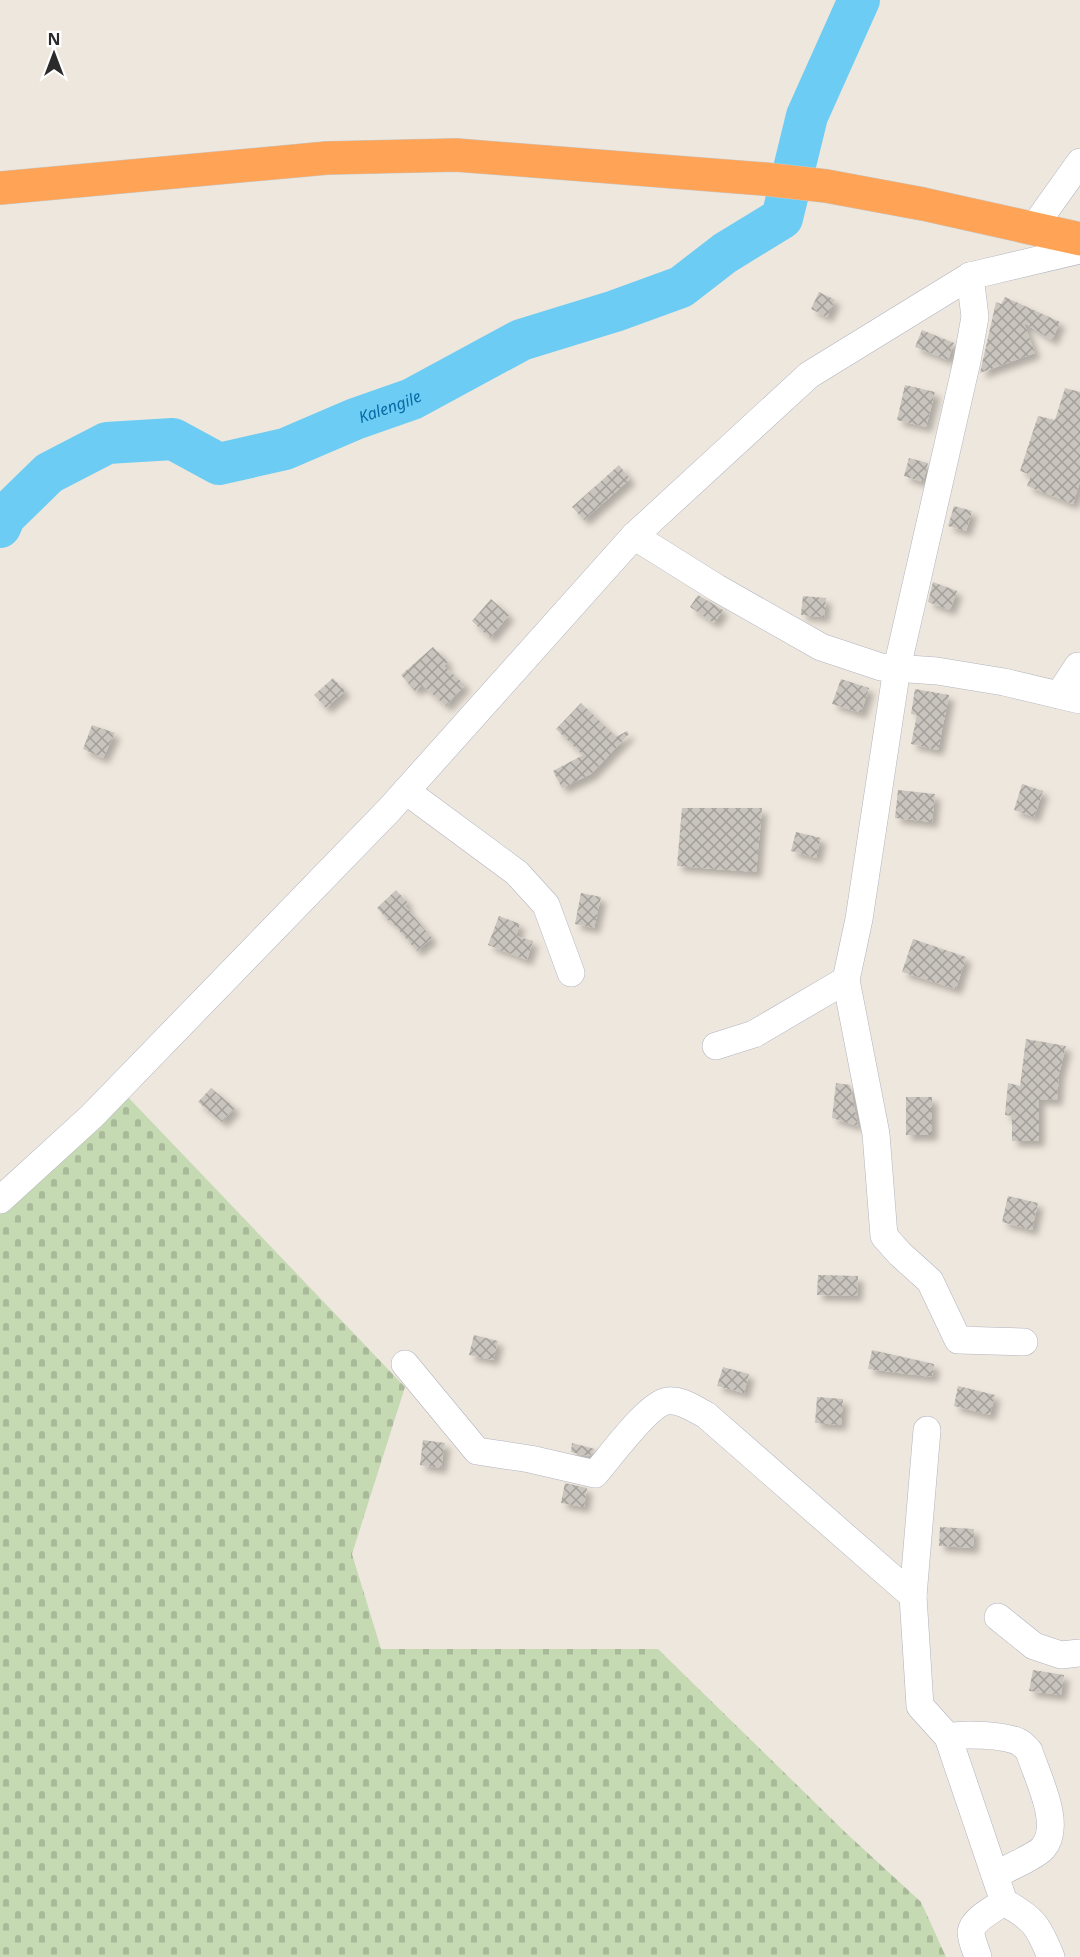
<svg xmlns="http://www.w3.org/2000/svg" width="1080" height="1957" viewBox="0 0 1080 1957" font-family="'Noto Sans',sans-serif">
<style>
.cemetery{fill:url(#cemetery-stones)}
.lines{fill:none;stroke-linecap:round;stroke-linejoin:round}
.river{stroke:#6cccf4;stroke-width:42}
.building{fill:url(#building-cross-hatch);filter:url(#shadow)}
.minor-casing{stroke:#b1b3c0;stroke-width:28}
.highway-casing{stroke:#c8c8c8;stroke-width:34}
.minor{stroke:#fff;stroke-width:27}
.highway{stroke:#ffa457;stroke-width:33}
.labels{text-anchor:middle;stroke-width:5;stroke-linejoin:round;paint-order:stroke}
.water-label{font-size:16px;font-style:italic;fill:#076aa4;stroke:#fff}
</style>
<defs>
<pattern id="cemetery-stones" width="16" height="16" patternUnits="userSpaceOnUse" patternTransform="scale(1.5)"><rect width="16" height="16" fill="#c5d9b3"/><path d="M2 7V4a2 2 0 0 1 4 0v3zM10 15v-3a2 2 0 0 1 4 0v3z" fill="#a9ba9a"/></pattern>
<pattern id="building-cross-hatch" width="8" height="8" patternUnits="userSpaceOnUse" patternTransform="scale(1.5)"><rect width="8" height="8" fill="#c9c4bd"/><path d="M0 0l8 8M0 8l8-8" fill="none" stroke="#a39f9a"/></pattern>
<filter id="shadow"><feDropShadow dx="5.5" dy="5.5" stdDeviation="3" flood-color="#0004"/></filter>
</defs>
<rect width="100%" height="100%" fill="#eee7dd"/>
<polygon class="cemetery" points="125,1094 405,1387 352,1554 381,1649 658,1649 846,1833 921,1902 946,1957 0,1957 0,1211"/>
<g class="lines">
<path class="river" id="s1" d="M0 527 5 516 49 473 107 443 173 439 219 464 285 449 355 419 412 399 521 340 615 311 681 287 725 253 782 218 807 116 859 0"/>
</g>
<g class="building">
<polygon points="819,292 835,300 827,317 811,309"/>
<polygon points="1005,297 1060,322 1052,340 1024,323 1035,353 980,373 996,302 1001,304"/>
<polygon points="922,330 954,343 948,360 915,347"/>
<polygon points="905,385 935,392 926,427 897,420"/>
<polygon points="1065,388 1080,392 1080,482 1073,504 1027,486 1031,475 1020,471 1038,416 1055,420"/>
<polygon points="909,458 928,463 923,482 904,476"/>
<polygon points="619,465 630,479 584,520 572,507"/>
<polygon points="954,506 972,511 966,531 948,526"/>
<polygon points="933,582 957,591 950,610 928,602"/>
<polygon points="698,595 723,610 714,623 690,607"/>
<polygon points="803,596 826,598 824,617 801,615"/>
<polygon points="491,599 509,615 490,638 472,621"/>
<polygon points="433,647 448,662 444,666 465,685 446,706 422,685 415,691 401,675"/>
<polygon points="333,678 345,691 326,708 314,695"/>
<polygon points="841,679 869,688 861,713 832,704"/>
<polygon points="915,689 949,695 938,750 911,744 917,715 911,714"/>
<polygon points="581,703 616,737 627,731 629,734 591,774 562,788 553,771 583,755 556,729"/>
<polygon points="92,725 115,733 103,758 83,749"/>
<polygon points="1022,784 1043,791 1034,817 1014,810"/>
<polygon points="898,790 935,794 932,822 895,818"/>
<polygon points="682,808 762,808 756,872 677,866"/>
<polygon points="796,832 821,838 816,858 791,851"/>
<polygon points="396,890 408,903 405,906 432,938 417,951 390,920 389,921 377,908"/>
<polygon points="581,893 601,897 594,928 575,924"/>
<polygon points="499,916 520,924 516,936 533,941 527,960 488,945"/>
<polygon points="913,939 966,957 956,989 902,972"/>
<polygon points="1026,1039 1066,1046 1059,1074 1057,1100 1039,1099 1039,1141 1012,1141 1012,1116 1005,1115 1008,1083 1020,1086"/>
<polygon points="836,1083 850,1085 858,1126 832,1118"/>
<polygon points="211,1088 235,1108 222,1122 198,1102"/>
<rect x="906" y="1097" width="26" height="38"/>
<polygon points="1008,1196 1038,1203 1032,1230 1002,1222"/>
<polygon points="818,1275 858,1276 857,1296 817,1295"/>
<polygon points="474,1335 498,1341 493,1360 469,1355"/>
<polygon points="872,1350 934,1364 932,1377 868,1369"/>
<polygon points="723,1367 749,1374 744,1393 717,1386"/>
<polygon points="958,1386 995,1395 990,1415 954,1406"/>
<polygon points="817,1397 843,1399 841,1425 815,1423"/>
<polygon points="423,1440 445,1443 441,1468 420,1465"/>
<polygon points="572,1443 595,1449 589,1456 571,1452"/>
<polygon points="565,1483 587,1488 584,1507 561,1503"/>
<polygon points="940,1527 974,1529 973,1548 939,1546"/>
<polygon points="1033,1670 1064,1675 1061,1695 1029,1691"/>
</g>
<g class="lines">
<defs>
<g id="minor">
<polyline points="1033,228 1080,162"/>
<polyline points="634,536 717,588 821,647 881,667 937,671 1004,682 1080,700"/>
<polyline points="1059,695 1078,666"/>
<polyline points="406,791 517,873 546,905 571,973"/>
<polyline points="846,980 876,1134 884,1236 900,1254 930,1281 958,1340 1024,1342"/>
<polyline points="716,1046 754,1034 846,980 859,919 897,668 967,361 975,317 970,276"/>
<polyline points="0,1200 92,1116 389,810 634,536 809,375 970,276 1080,250"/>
<path d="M405 1364 477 1451 530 1459 595 1474C609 1458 648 1404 667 1401 681 1399 694 1409 706 1415L913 1596"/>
<path d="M927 1430 913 1596 920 1706 948 1737 1004 1902C994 1909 973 1919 971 1932 971 1940 976 1950 978 1957"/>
<polyline points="998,1617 1034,1646 1061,1655 1080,1653"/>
<path d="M948 1737C963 1733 1005 1735 1019 1742 1023 1744 1026 1748 1029 1751 1037 1777 1063 1825 1043 1848 1036 1856 1006 1869 995 1875"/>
<path d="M1004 1902C1034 1919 1038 1925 1051 1957"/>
</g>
<polyline id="highway" points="0,188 327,158 456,155 764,179 826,186 923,204 1080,239"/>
</defs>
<use href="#minor" class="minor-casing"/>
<use href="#highway" class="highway-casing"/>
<use href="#minor" class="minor"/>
<use href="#highway" class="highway"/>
</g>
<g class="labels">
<g class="water-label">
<text dy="6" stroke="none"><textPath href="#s1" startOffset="438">Kalengile</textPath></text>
</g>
</g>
<g transform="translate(54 54)" stroke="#ffffff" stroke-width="4.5" paint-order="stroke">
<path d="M0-4.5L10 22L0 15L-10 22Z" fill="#2b2b2b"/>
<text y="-9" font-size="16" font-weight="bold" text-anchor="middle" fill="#2b2b2b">N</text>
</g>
</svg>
